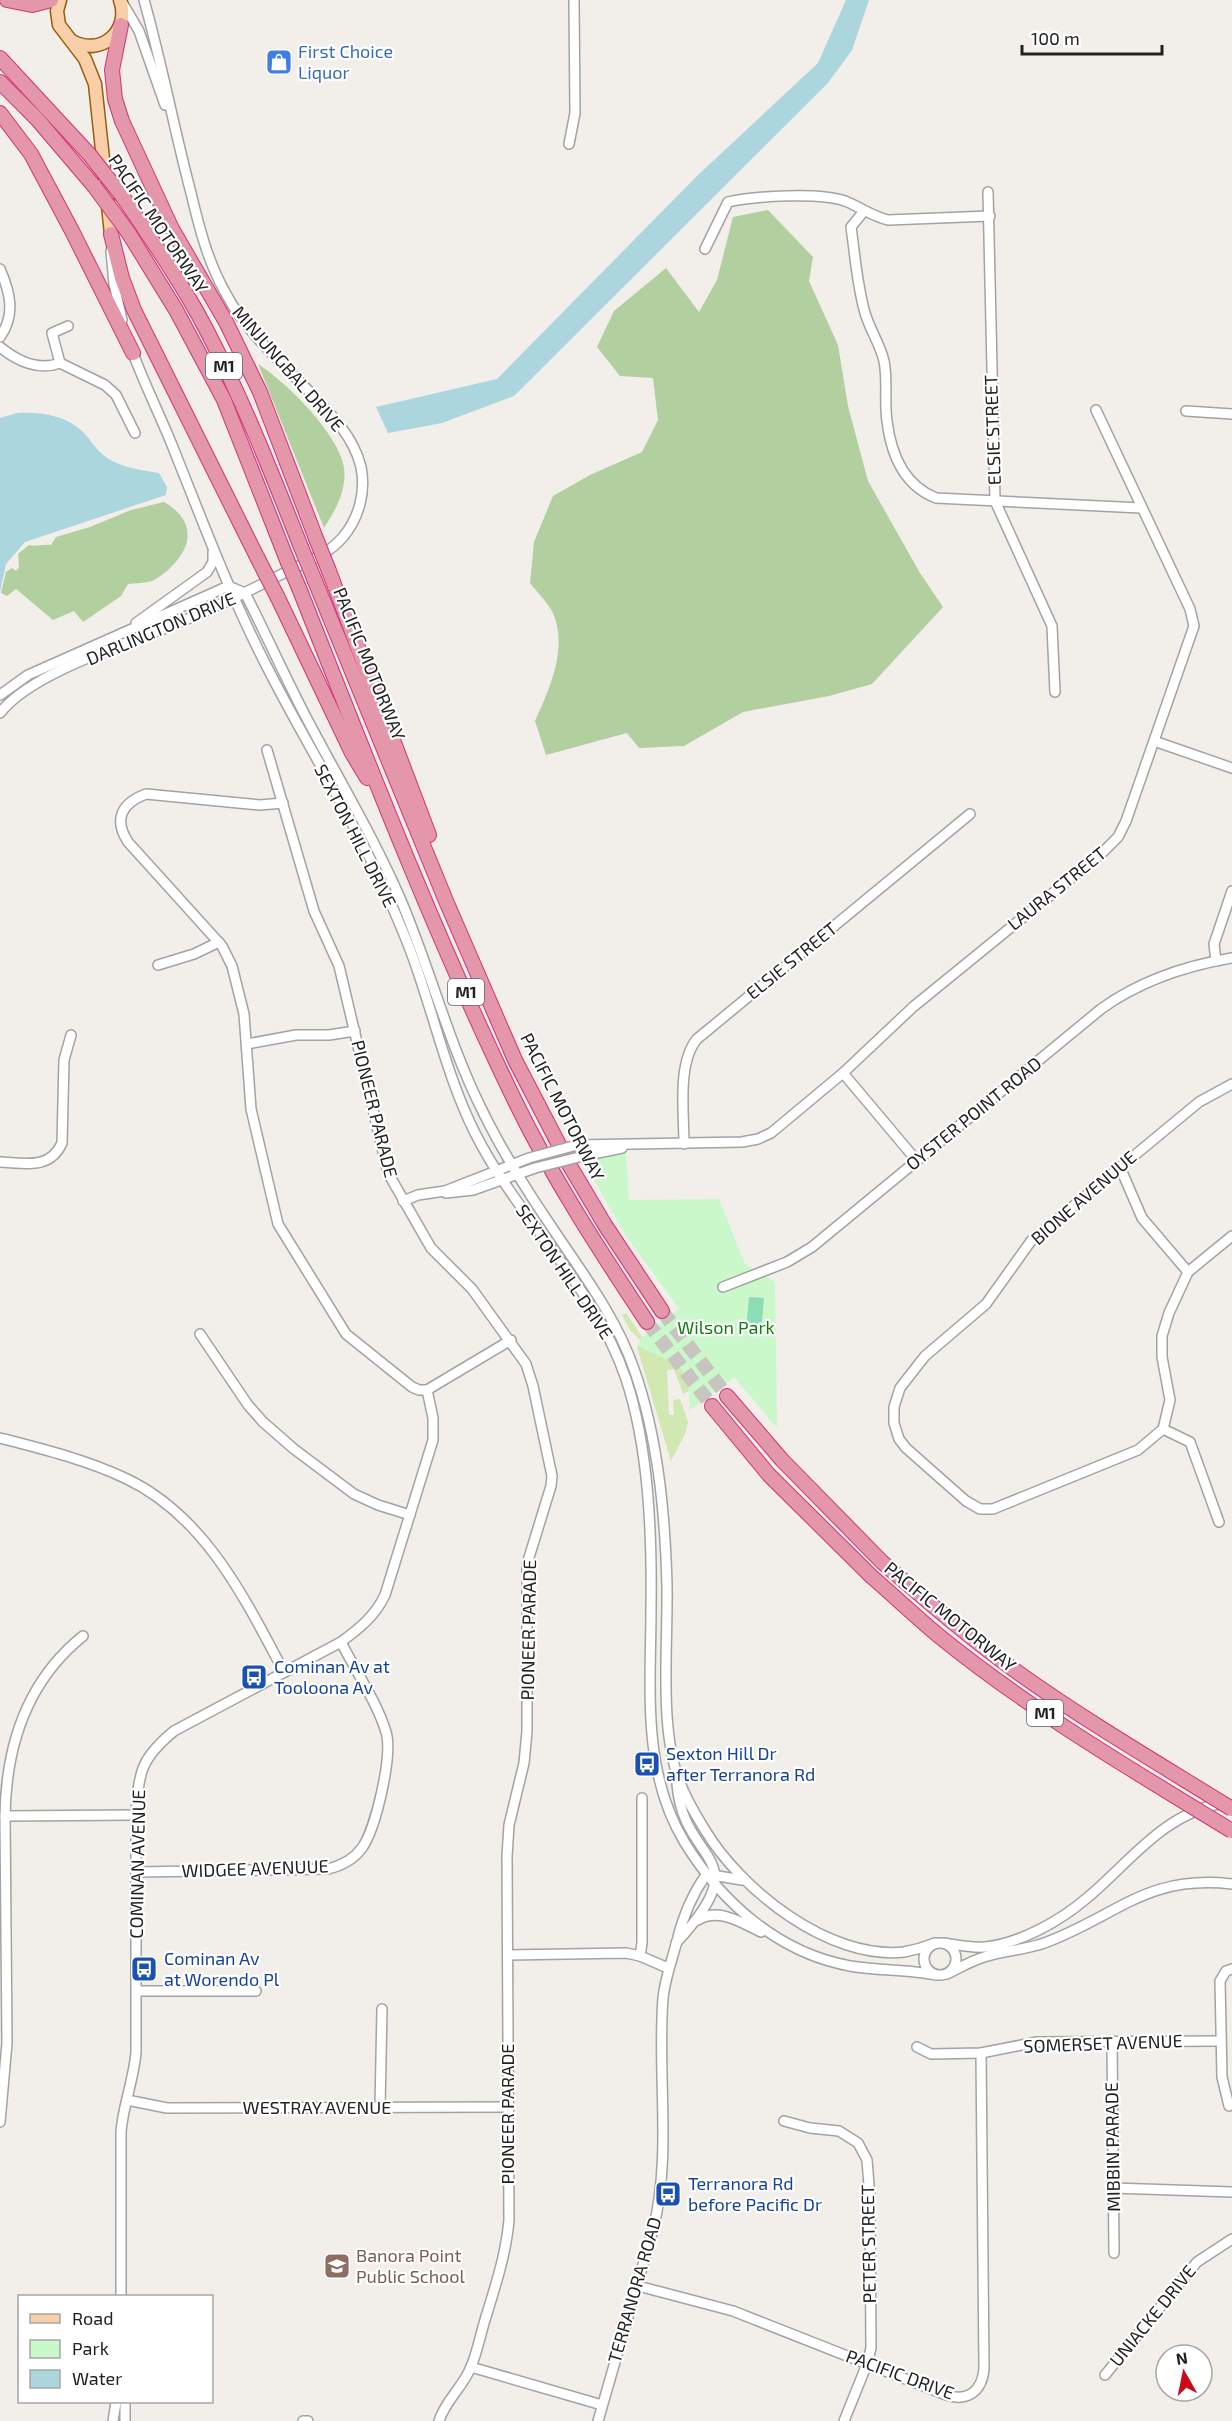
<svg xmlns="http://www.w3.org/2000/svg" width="1232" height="2421" viewBox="0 0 1232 2421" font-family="'Exo 2',sans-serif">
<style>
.grass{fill:#d2e8b3}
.forest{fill:#b2cfa0}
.park{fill:#caf8ca}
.pitch{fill:#8cdcb6}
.water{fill:#acd6dd}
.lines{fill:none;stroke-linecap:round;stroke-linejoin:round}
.highway-tunnel{stroke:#c8c5c1;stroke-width:14;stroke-dasharray:14 7;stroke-linecap:butt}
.minor-casing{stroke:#a3a3a3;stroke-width:12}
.major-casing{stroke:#995c07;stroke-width:15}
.highway-casing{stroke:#d43277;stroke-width:16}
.minor{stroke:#fff;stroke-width:9}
.major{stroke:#f8cfa8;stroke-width:12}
.highway{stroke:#e496ab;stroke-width:14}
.minor-bridge-casing{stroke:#a3a3a3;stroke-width:12;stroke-linecap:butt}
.highway-bridge-casing{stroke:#d43277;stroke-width:16;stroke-linecap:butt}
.minor-bridge{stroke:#fff;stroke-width:9}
.highway-bridge{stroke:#e496ab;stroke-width:14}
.labels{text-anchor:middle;stroke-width:4.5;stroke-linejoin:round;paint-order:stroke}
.shield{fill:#fff;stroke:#646464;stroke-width:1.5}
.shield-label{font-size:16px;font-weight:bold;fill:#222}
.shop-label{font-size:18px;fill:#366cbe;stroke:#fff;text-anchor:start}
.street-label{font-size:18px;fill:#222;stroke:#fff}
.park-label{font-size:18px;fill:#127e12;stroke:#fff}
.transit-label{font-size:18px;fill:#164399;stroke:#fff;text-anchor:start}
.education-label{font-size:18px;fill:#785e54;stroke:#fff;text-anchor:start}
</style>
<rect width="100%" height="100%" fill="#f2eee9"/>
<g class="grass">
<polygon points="626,1313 642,1337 642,1342 630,1330 622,1315"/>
<path d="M637 1347H641C666 1361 685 1357 689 1391L683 1394 674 1369 667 1370 669 1415H674L673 1400 680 1399 688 1422 685 1434 671 1461Z"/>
</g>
<g class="forest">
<path d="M768 210 813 257 809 281 838 345 848 406 868 481 920 573 943 607 872 684 829 696 743 712 684 746 639 748 627 733 546 755 535 721C550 688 568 648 553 613 548 603 538 593 530 583L534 542 553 496 590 475 642 452 658 420 653 378 620 376 597 347 614 311 666 268 699 312 717 280 733 217Z"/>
<path d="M258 364C287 383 338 433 344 468 347 490 335 511 324 528Z"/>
<path d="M164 502C192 518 196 543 171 567 166 572 159 578 152 581 145 583 136 583 128 584L121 596 83 622 74 611 53 620 16 589 7 596 1 593 6 572 12 568 16 571 19 567 18 554 29 545C35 547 44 544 51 545L56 537 90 527 131 510Z"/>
</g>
<path class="park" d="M626 1153 629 1200 719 1199 745 1264 775 1282 777 1428 734 1377 689 1411C692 1358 678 1368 641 1347H637L642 1337 679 1309 624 1233 583 1161Z"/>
<polygon class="pitch" points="749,1297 764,1298 761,1331 746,1330"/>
<g class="water">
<polygon points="846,0 869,0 852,50 828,83 514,396 442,423 388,433 376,407 497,379 698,175 818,63"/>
<path d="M17 413C41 412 65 415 83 432 90 439 95 448 102 454 117 467 140 470 159 473L167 487 166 495 25 542 6 564 0 592V418Z"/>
</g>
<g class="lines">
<g class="highway-tunnel">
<polyline points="662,1311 727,1396"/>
<polyline points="647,1322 712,1406"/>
</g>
<defs>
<g id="minor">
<polyline points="122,2 139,31 165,105"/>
<polyline points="569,144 575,113 574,0"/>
<polyline points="988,192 995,501 1052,626 1055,692"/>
<path d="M864 211 851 227C855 255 857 285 865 313 870 330 880 344 884 361 888 381 884 401 887 421 891 454 903 485 936 498L1141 508"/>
<path d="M705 249 728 202C755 196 820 192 845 201 860 207 872 216 888 220L990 216"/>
<polyline points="111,251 114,284 122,320"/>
<path d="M0 269C10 292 16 315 0 337"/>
<path d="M0 347C17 361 39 371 60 363L52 333 68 326"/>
<path d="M131 348C143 381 159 413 172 445 202 520 230 595 267 667 302 736 343 801 376 871 391 903 406 936 417 969 436 1024 449 1081 475 1133 518 1219 595 1286 626 1379 649 1448 652 1535 651 1608 651 1688 641 1771 685 1843 722 1903 779 1953 850 1966 879 1971 908 1969 936 1975"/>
<polyline points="60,363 105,385 116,395 135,433"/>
<polyline points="1186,411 1232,414"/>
<path d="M245 593C266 634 285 677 306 717 338 778 373 836 400 898 430 968 448 1042 482 1110 502 1151 527 1191 553 1229 583 1274 616 1317 634 1369 658 1437 665 1513 667 1585 668 1641 660 1719 676 1771 682 1792 694 1812 705 1830 741 1890 829 1960 904 1952 915 1950 925 1947 935 1943"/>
<polyline points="136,623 207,572 213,562 213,552"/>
<polyline points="0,695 28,675 215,592 228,586 245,593"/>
<path d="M0 713C31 673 123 645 171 626 210 610 247 592 284 573 304 563 328 555 343 537 359 518 366 492 361 467 353 433 324 407 301 383 273 355 243 327 225 292 208 262 199 227 191 193 174 129 162 64 144 0"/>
<polyline points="1154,741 1232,768"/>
<path d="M267 750 314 911 339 966 388 1173 431 1248 472 1289 526 1364 533 1386 552 1476 551 1486 527 1564V1731L524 1763 509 1825 507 1856 509 2220C506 2255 495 2287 485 2320 480 2336 477 2354 470 2369 462 2388 445 2401 439 2421"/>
<path d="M283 803 260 805 146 794C122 803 113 819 128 842L222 946 232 966 244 1014 251 1109 278 1224 346 1334 412 1387 419 1390H427"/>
<polyline points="1216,961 1214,944 1232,891"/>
<polyline points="158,965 194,954 219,942"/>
<polyline points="247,1044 296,1035 329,1035 355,1031"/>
<polyline points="843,1073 917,1161"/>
<polyline points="1232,1084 1199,1102 1031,1241 986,1304 925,1356 900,1388 894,1407 894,1423 899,1439 906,1448 966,1501 980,1509 993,1509 1138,1450 1163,1429 1170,1400 1162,1357 1162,1336 1169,1313 1188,1272 1232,1236"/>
<path d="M684 1144C684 1113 677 1063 697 1039L970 814"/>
<polyline points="577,1145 742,1142 758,1139 771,1133 843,1073 913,1007 1101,854 1118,837 1126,821 1194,626 1190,609 1096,410"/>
<polyline points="583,1156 622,1148"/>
<path d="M0 1162C25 1163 50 1170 62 1143L64 1060 71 1035"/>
<polyline points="1120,1167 1142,1218 1188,1272"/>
<polyline points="446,1193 473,1190 535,1168"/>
<polyline points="403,1201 418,1195 445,1191 529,1158"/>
<path d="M723 1287 787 1262 812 1247 1101 1009C1140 981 1184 966 1232 958"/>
<polyline points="200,1334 248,1405 263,1422 294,1449 354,1494 378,1505 410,1515"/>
<polyline points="427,1390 511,1340"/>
<polyline points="1163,1429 1190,1442 1219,1522"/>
<path d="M0 1438C43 1449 87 1460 127 1479 206 1517 245 1599 284 1672"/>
<polyline points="5,1816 136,1815"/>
<path d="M136 1872 328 1869C340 1866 354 1859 362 1848 376 1828 393 1755 386 1732 377 1702 355 1670 341 1642"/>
<polyline points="712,1875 742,1880"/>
<path d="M698 1920C718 1907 742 1923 761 1932"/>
<circle cx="940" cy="1959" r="16"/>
<path d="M676 1943C760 1853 683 1866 677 1784"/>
<path d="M944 1943C957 1945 971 1948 985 1947 1021 1943 1060 1921 1087 1898 1130 1862 1164 1813 1223 1803"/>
<polyline points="508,1955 626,1953 640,1956 668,1968"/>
<polyline points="640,1956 642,1943 642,1798"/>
<path d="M947 1974C959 1968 971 1961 984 1957 1005 1950 1027 1950 1047 1942 1118 1915 1148 1874 1232 1884"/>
<polyline points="137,1991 256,1991"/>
<polyline points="1112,2041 1114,2253"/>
<polyline points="917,2047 931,2054 981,2053 1037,2042 1220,2041"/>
<polyline points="127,2100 167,2108 508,2107"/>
<polyline points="1229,2106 1222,2077 1220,1981 1226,1971 1232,1969"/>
<polyline points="380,2107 382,2009"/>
<polyline points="784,2121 810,2128 839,2131 858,2143 867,2160 870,2198 871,2348 867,2364 844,2421"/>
<path d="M0 2122 7 2043 5 1816C6 1746 27 1681 83 1636"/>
<polyline points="1113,2188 1232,2192"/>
<path d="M638 2286 733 2311 946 2395C968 2402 982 2391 984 2369L981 2053"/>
<path d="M121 2296V2132C123 2105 134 2079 136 2052V1815C139 1772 140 1759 174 1731L341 1642C360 1628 375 1616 385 1595L433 1440V1418L427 1390"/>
<polyline points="471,2367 602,2405"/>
<polyline points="1105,2375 1197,2262 1232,2239"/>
<polyline points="125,2402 125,2421"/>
<polyline points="113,2421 116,2402"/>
<polyline points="303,2421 308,2421"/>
<path d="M598 2421 653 2230C672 2155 657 2075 663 1998 665 1978 672 1960 677 1941 683 1916 691 1896 706 1875"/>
</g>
<g id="major">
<polyline points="60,0 57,11 59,25 85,59 95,84 111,234"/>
<path d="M72 41C101 57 131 31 120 0"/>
</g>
<g id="highway">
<polyline points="7,0 32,5 51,0"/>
<polyline points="121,25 112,70 115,99 122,121 172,229 226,322 260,392 315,536"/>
<polyline points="0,58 89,154"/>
<polyline points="0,82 37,119 94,186"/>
<polyline points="0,113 31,154 72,231 133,353"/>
<path d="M123 197C152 240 182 283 206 329 243 400 272 474 301 547"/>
<polyline points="128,232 176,310 224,400 287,560"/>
<polyline points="111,234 122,278 134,310 257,557"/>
<polyline points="329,571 429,835"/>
<polyline points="315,581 446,901 515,1060 570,1166 605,1225 662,1311"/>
<path d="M299 588C367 760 434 934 515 1101 553 1179 600 1251 647 1322"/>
<polyline points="278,598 352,753 367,778"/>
<polyline points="727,1396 782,1460 882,1562"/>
<polyline points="712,1406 769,1475 871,1576"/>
</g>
</defs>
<use href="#minor" class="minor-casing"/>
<use href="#major" class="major-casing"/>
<use href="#highway" class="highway-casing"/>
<use href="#minor" class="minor"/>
<use href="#major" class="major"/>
<use href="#highway" class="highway"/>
<defs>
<g id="minor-bridge">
<polyline points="529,1158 577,1145"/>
<polyline points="535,1168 583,1156"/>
</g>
<g id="highway-bridge">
<polyline points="89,154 123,197"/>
<polyline points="94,186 128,232"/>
<polyline points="315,536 329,571"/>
<polyline points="301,547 315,581"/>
<polyline points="257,557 278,598"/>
<polyline points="287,560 299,588"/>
<path d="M882 1562C927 1601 972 1640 1020 1674 1089 1723 1161 1765 1232 1809"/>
<path d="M871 1576C894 1596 916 1617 939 1636 1030 1710 1132 1770 1232 1831"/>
</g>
</defs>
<use href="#minor-bridge" class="minor-bridge-casing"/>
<use href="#highway-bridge" class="highway-bridge-casing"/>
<use href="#minor-bridge" class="minor-bridge"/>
<use href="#highway-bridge" class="highway-bridge"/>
</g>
<defs>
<symbol id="shop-square" viewBox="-11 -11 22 22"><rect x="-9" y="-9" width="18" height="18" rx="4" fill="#3f7fe0" stroke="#fff"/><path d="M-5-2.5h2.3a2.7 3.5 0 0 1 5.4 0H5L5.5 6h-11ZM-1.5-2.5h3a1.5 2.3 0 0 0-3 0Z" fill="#fff"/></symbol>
<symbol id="bus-square" viewBox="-11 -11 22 22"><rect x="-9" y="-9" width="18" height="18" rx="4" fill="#1a4fb4" stroke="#fff"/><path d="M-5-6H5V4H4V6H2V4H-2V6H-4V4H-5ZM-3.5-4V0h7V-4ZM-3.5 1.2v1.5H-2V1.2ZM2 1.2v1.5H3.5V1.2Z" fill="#fff"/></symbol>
<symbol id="school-square" viewBox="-11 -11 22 22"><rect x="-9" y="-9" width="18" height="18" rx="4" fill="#8d6e63" stroke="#fff"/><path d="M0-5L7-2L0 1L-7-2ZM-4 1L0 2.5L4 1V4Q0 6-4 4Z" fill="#fff"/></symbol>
</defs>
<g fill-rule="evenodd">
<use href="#shop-square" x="264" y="47" width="30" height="30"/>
<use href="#bus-square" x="239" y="1662" width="30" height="30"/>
<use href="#bus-square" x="632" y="1749" width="30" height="30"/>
<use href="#bus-square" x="129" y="1954" width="30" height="30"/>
<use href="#bus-square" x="653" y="2179" width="30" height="30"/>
<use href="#school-square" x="322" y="2251" width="30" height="30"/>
</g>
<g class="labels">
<g class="shield">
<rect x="206" y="353" width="36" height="26" rx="4.5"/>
<rect x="448" y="979" width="36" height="26" rx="4.5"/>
<rect x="1027" y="1700" width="36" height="26" rx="4.5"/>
</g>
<g class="shield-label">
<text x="224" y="372">M1</text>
<text x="466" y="998">M1</text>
<text x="1045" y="1719">M1</text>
</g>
<g class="shop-label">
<text x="298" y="58">First Choice<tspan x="298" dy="21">Liquor</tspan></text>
</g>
<g class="street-label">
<text transform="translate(158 224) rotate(56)" y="6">PACIFIC MOTORWAY</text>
<text transform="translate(288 369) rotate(49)" y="6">MINJUNGBAL DRIVE</text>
<text transform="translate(993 430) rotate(-92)" y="6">ELSIE STREET</text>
<text transform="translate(161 629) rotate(-23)" y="6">DARLINGTON DRIVE</text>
<text transform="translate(369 664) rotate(68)" y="6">PACIFIC MOTORWAY</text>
<text transform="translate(355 836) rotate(63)" y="6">SEXTON HILL DRIVE</text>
<text transform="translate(1057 889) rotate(-39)" y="6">LAURA STREET</text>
<text transform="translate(792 961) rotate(-39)" y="6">ELSIE STREET</text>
<text transform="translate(562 1107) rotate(63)" y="6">PACIFIC MOTORWAY</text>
<text transform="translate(374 1109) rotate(76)" y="6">PIONEER PARADE</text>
<text transform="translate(974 1114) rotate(-39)" y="6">OYSTER POINT ROAD</text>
<text transform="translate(1084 1198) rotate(-41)" y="6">BIONE AVENUUE</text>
<text transform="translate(564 1272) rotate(56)" y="6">SEXTON HILL DRIVE</text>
<text transform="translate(950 1617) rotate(39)" y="6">PACIFIC MOTORWAY</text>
<text transform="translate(529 1630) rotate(-89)" y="6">PIONEER PARADE</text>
<text transform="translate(138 1864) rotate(-89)" y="6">COMINAN AVENUE</text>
<text transform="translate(255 1869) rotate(-2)" y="6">WIDGEE AVENUUE</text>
<text transform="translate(1103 2044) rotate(-2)" y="6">SOMERSET AVENUE</text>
<text x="317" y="2114">WESTRAY AVENUE</text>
<text transform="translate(508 2114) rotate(-90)" y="6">PIONEER PARADE</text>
<text transform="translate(1113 2147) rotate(-91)" y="6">MIBBIN PARADE</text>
<text transform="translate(869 2244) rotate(-91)" y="6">PETER STREET</text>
<text transform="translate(635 2290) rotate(-74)" y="6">TERRANORA ROAD</text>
<text transform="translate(1153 2316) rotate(-51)" y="6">UNIACKE DRIVE</text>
<text transform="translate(900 2375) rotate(20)" y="6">PACIFIC DRIVE</text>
</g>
<g class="park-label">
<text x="726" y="1334">Wilson Park</text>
</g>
<g class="transit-label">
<text x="274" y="1673">Cominan Av at<tspan x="274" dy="21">Tooloona Av</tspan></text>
<text x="666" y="1760">Sexton Hill Dr<tspan x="666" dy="21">after Terranora Rd</tspan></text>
<text x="164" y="1965">Cominan Av<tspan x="164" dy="21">at Worendo Pl</tspan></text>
<text x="688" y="2190">Terranora Rd<tspan x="688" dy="21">before Pacific Dr</tspan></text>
</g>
<g class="education-label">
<text x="356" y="2262">Banora Point<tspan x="356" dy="21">Public School</tspan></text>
</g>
</g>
<rect x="18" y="2295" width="195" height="108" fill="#ffffff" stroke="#a7a7a7" stroke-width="1.5"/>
<rect x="30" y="2314" width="30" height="9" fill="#f8cfa8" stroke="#a7a7a7" stroke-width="1.5"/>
<text x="72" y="2325" font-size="18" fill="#222222">Road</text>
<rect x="30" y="2340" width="30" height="18" fill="#caf8ca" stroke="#a7a7a7" stroke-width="1.5"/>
<text x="72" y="2355" font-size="18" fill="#222222">Park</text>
<rect x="30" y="2370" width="30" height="18" fill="#acd6dd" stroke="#a7a7a7" stroke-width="1.5"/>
<text x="72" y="2385" font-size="18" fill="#222222">Water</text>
<g transform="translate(1184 2373) rotate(351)"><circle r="28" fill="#ffffff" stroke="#a7a7a7" stroke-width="1.5"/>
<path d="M0-4.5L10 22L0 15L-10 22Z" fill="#ca0a1a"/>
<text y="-9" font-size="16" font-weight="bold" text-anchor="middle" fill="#222222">N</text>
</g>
<path d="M1022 45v9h140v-9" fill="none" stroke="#222222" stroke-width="3"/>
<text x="1031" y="45" font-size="18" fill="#222222" stroke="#ffffff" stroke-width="4.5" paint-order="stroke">100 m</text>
</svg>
